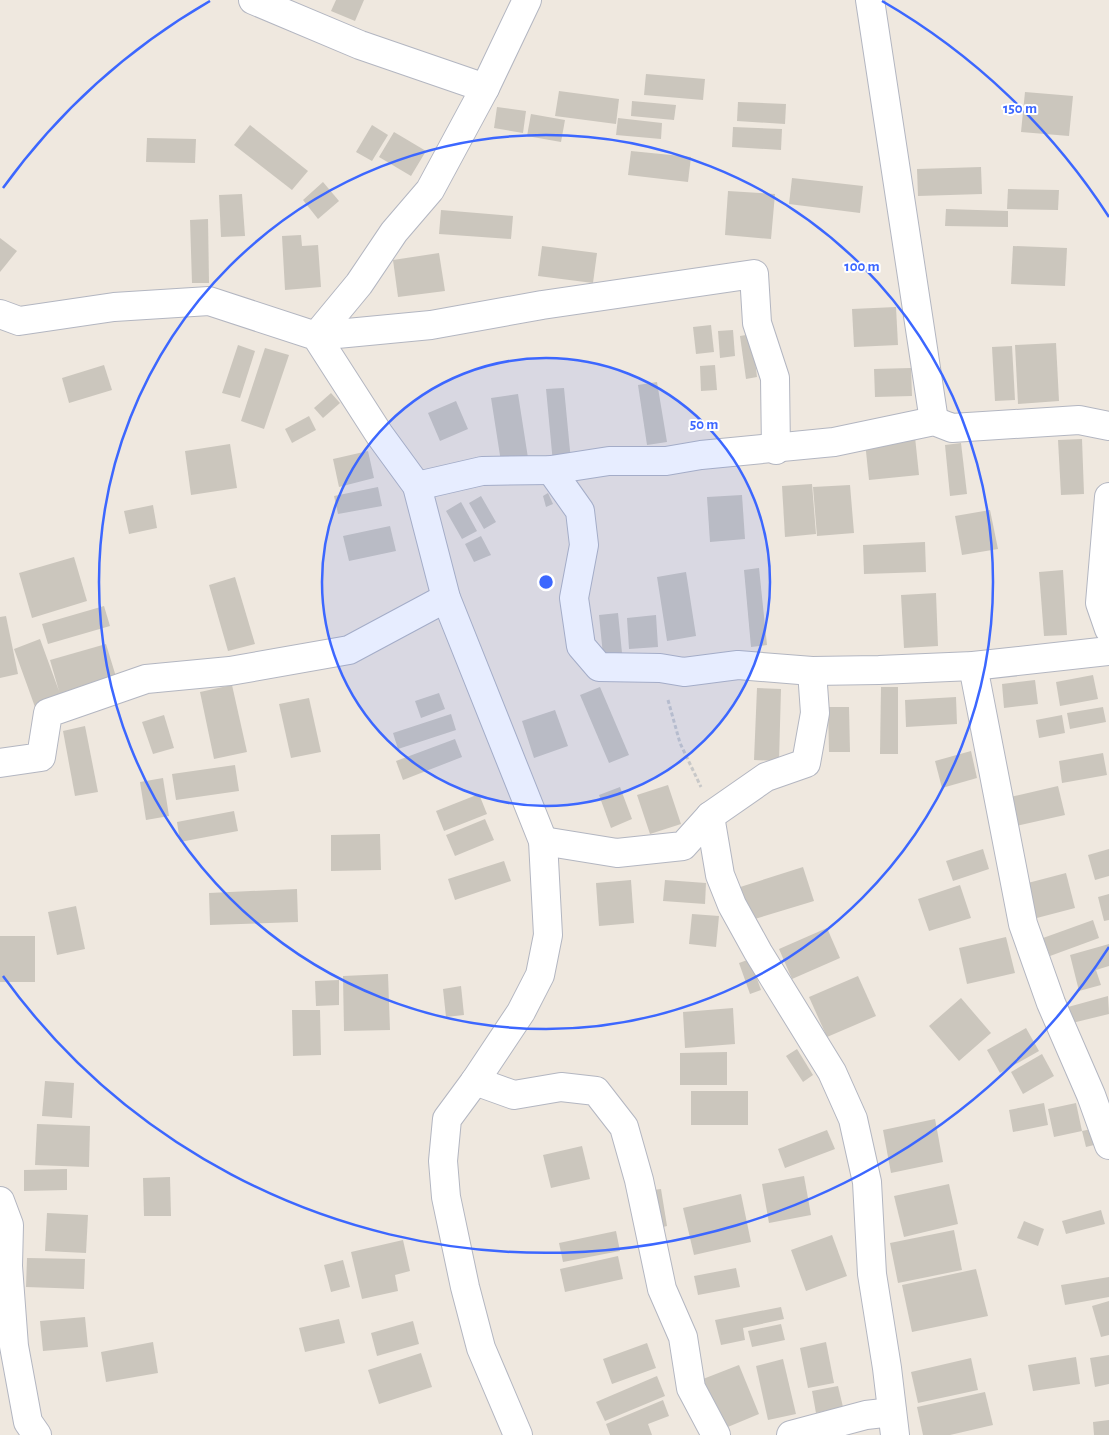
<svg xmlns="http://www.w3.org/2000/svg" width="1109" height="1435" viewBox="0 0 1109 1435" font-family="'Alegreya Sans',sans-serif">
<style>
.building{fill:#cbc6bd}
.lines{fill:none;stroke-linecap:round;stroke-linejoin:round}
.minor-casing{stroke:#b3b6c1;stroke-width:30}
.path{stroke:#c8c8c8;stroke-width:3;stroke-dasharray:4 2.5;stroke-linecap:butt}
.minor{stroke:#fff;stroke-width:28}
.ring{fill:none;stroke:#3c67ff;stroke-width:2.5}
.centre{fill:#3c67ff;stroke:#fff;stroke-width:2.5}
.ring-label{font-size:15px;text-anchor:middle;font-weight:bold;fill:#3c67ff;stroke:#fff;stroke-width:4;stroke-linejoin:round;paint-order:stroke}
</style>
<rect width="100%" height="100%" fill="#efe8df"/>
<g class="building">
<polygon points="336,0 364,0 355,21 331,11"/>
<polygon points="646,74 705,79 703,100 644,95"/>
<polygon points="559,91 619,99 616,124 555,116"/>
<polygon points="1025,92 1073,96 1069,136 1021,132"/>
<polygon points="632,101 676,105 674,120 631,116"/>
<polygon points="738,102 786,104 785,124 737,121"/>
<polygon points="497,107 526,111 523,133 494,128"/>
<polygon points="531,114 565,120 561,142 527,136"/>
<polygon points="618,118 662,123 661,139 616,135"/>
<polygon points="250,125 308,171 292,190 234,145"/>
<polygon points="372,125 388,135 372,161 356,152"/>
<polygon points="733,127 782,129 781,150 732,147"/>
<polygon points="394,132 426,151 411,176 379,157"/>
<polygon points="147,138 196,139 195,163 146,162"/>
<polygon points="631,151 691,157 688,182 628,175"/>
<polygon points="981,167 982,194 918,196 917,169"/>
<polygon points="792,178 863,186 860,213 789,204"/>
<polygon points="323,182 339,201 318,219 303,200"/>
<polygon points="1008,189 1059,190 1058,210 1007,209"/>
<polygon points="728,191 775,194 771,239 725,235"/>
<polygon points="242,194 245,236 221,237 219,195"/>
<polygon points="946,209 1008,211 1008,227 945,226"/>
<polygon points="441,210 513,216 511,239 439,234"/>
<polygon points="208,219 209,283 192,283 190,220"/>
<polygon points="301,235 302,246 318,245 321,287 285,290 282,236"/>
<polygon points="0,238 17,251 0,272"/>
<polygon points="542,246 597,253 593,283 538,276"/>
<polygon points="1013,246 1067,248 1065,286 1011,284"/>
<polygon points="439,253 445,291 398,297 393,260"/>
<polygon points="896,307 898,345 854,347 852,309"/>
<polygon points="711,325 714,352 696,354 693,327"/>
<polygon points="733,330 735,356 720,358 718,331"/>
<polygon points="752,334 757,377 746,379 740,336"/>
<polygon points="1056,343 1059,401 1018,404 1015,345"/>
<polygon points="238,345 255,351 240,398 222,393"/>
<polygon points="1012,346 1015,400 995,401 992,347"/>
<polygon points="265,348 289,355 264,429 241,421"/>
<polygon points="104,365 112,390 69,403 62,378"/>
<polygon points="715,365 717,390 701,391 700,366"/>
<polygon points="911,368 912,396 875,397 874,369"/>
<polygon points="657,382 667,442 647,445 638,385"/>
<polygon points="564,388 571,461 553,463 546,389"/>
<polygon points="331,393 340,403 323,418 314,408"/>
<polygon points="518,394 528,458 501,462 491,398"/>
<polygon points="456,401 468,429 440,441 428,413"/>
<polygon points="309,416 316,430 292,443 285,429"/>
<polygon points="915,437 919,475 869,480 865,442"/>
<polygon points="1082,439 1084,494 1061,495 1058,440"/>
<polygon points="961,443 967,494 950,496 945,445"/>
<polygon points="230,444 237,488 191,495 185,451"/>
<polygon points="368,451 374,478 339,487 333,459"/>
<polygon points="812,484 816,534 785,537 782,486"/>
<polygon points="850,485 854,533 817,536 813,487"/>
<polygon points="378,487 382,506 338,514 334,496"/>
<polygon points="548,493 553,504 546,507 543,496"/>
<polygon points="742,495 745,539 710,542 707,497"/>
<polygon points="481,496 496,522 484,529 469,503"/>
<polygon points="461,502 477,531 462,539 446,511"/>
<polygon points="153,505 157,528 129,534 124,511"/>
<polygon points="990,510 998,549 962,555 955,516"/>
<polygon points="390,526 396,551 349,561 343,536"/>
<polygon points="481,536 491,555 474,562 465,544"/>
<polygon points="925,542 926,572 864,574 863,545"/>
<polygon points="74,557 87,601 32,618 19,573"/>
<polygon points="759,568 767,645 751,647 744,570"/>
<polygon points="1063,570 1067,635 1044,636 1039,572"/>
<polygon points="686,572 696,636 667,641 657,577"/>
<polygon points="235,577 255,644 228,651 209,585"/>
<polygon points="936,593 938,646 904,648 901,595"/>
<polygon points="104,606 110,626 48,644 42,624"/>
<polygon points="618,613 622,653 603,655 599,615"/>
<polygon points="656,615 658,647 629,649 627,618"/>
<polygon points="6,616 18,674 0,678 0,617"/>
<polygon points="40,639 59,691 50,660 106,644 117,680 35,707 14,649"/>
<polygon points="1093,675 1098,699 1060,706 1056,682"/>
<polygon points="1035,680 1038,704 1004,708 1002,684"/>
<polygon points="232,685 247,752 214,759 200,692"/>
<polygon points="600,687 629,755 609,763 580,695"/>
<polygon points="881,687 898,687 898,754 880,754"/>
<polygon points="757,688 781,689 779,761 754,760"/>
<polygon points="439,693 445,709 421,718 415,701"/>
<polygon points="956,697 957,724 906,727 905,700"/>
<polygon points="309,698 321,752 291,758 279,704"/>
<polygon points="828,707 849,707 850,752 829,752"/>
<polygon points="1103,707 1106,722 1070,729 1067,713"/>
<polygon points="555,710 568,746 534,758 522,721"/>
<polygon points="451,714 456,730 398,749 393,733"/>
<polygon points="164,715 174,748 153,754 142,722"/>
<polygon points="1062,715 1065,733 1039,738 1036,720"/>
<polygon points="85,726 98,792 75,796 63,731"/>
<polygon points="455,739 462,757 403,780 396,761"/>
<polygon points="971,751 977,778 942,788 935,761"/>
<polygon points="1103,753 1107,775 1062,783 1059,761"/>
<polygon points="235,765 239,791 176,800 172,774"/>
<polygon points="163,778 169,816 146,820 140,782"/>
<polygon points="668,785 681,824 650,834 637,795"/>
<polygon points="1058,786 1065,815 1016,826 1010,797"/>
<polygon points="620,787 632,819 611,828 599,795"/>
<polygon points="479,794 487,814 444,831 436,811"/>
<polygon points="234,811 238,831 180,842 177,822"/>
<polygon points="485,819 494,840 455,856 446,835"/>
<polygon points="380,834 381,870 331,871 331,835"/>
<polygon points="983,849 989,869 953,881 946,861"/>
<polygon points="1109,849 1109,876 1095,880 1088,855"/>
<polygon points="504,861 511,881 455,900 448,879"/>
<polygon points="803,867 814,901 748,921 737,888"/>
<polygon points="1066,873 1075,908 1033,919 1024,884"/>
<polygon points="631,880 634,923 599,926 596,883"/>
<polygon points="665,880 706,883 705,904 663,901"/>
<polygon points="960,885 971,918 929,931 918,899"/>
<polygon points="297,889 298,922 210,925 209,893"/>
<polygon points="1109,894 1109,920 1104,921 1098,897"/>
<polygon points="76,906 85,949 57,955 48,912"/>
<polygon points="692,914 719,916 716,947 689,944"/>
<polygon points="1093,920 1099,938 1050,956 1043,938"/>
<polygon points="827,928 840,958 792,979 779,949"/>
<rect x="0" y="936" width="35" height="46"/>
<polygon points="1006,937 1015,973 967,984 959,948"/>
<polygon points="1109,944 1109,966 1096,970 1101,985 1079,991 1070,955"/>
<polygon points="750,959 761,990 750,994 739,963"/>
<polygon points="388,974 390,1030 344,1031 343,976"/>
<polygon points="858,976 876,1016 827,1037 809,997"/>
<polygon points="339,980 339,1005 316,1006 315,981"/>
<polygon points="461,986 464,1015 446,1017 443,989"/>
<polygon points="1108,996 1109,1014 1072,1023 1068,1007"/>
<polygon points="961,998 991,1033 959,1061 929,1026"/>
<polygon points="733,1008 735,1044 685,1048 683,1012"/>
<polygon points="292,1010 320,1010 321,1055 293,1056"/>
<polygon points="1026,1028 1039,1051 1000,1073 987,1050"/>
<polygon points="797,1049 813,1075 803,1082 786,1056"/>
<polygon points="727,1052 727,1085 680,1085 680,1053"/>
<polygon points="1042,1054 1054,1076 1023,1094 1011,1072"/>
<polygon points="45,1081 74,1083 72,1118 42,1116"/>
<rect x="691" y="1091" width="57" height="34"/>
<polygon points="1044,1103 1048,1125 1013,1132 1009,1110"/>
<polygon points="1076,1103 1082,1131 1054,1137 1048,1109"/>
<polygon points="935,1119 943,1162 891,1173 883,1130"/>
<polygon points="37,1124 90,1126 89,1167 35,1165"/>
<polygon points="1102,1127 1106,1142 1086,1147 1082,1131"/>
<polygon points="827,1130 835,1149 785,1168 778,1149"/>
<polygon points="582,1146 590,1179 551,1188 543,1155"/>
<polygon points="67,1169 67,1190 24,1191 24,1170"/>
<polygon points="804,1176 811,1215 769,1223 762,1184"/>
<polygon points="170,1177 171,1216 144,1216 143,1178"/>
<polygon points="949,1184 958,1224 904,1237 894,1196"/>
<polygon points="661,1189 667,1226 659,1228 653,1190"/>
<polygon points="741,1194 751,1242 694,1255 683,1208"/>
<polygon points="1101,1210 1105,1224 1066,1234 1062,1221"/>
<polygon points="47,1213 88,1215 86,1253 45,1251"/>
<polygon points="1024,1221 1044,1229 1038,1246 1017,1238"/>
<polygon points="954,1230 962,1270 898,1283 890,1243"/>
<polygon points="616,1231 620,1251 563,1262 559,1243"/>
<polygon points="832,1235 847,1276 806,1291 791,1250"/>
<polygon points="403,1240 410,1271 395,1275 398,1291 362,1299 351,1252"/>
<polygon points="618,1256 623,1279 565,1292 560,1269"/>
<polygon points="27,1258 85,1259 84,1289 26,1287"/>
<polygon points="343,1260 350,1287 331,1292 324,1265"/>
<polygon points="736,1268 740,1287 698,1295 694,1276"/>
<polygon points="976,1269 988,1316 912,1332 902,1285"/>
<polygon points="1109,1277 1109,1297 1065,1305 1061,1285"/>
<polygon points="1109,1301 1109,1335 1101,1337 1092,1306"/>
<polygon points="781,1307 784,1319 743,1328 745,1340 721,1345 715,1320"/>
<polygon points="85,1317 88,1347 43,1351 40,1321"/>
<polygon points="339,1319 345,1343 305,1352 299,1328"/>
<polygon points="413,1321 419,1344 377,1356 371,1333"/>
<polygon points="781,1324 785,1340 752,1347 748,1331"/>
<polygon points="153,1342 158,1373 106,1382 101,1352"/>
<polygon points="826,1342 834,1383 808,1388 800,1348"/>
<polygon points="647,1343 656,1368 612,1384 603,1359"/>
<polygon points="421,1353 432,1387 379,1404 368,1370"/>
<polygon points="1109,1355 1109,1384 1095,1387 1090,1358"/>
<polygon points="1076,1357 1080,1384 1033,1391 1028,1365"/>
<polygon points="971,1358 978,1390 918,1403 911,1372"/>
<polygon points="783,1359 796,1414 768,1420 756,1366"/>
<polygon points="739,1365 759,1414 723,1429 703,1379"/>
<polygon points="657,1376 665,1396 605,1421 596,1402"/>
<polygon points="838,1386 843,1407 816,1413 812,1391"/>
<polygon points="985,1392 993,1425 950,1435 923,1435 917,1407"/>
<polygon points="663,1400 669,1416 648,1424 652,1435 610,1435 606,1424"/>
<polygon points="1109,1420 1109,1435 1094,1435 1093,1422"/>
</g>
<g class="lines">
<defs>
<g id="minor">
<polyline points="253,0 360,45 485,88"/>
<polyline points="870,0 934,421"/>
<polyline points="0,314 19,321 114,307 209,301 316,336 379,434 417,486 446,598 543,841 548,935 540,975 521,1012 475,1081 447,1119 443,1161 446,1197 465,1287 481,1348 518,1435"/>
<polyline points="316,336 431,325 542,305 754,274 757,323 775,378 776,450"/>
<polyline points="316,336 359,284 394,232 430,190 485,88 527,0"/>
<polyline points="551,470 580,511 584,545 574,598 581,646 599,667 660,668 684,672 738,665 812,671 879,670 973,666 1109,651"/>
<polyline points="417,486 482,471 551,470 609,461 666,461 701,455 834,442 934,421 952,428 1079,420 1109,426"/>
<polyline points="1109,497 1100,603 1109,629"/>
<polyline points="973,666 1023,924 1051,1003 1091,1095 1109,1145"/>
<polyline points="0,763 41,757 48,713 146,679 230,671 349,650 446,598"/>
<polyline points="710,816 720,875 732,905 758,952 832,1072 853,1119 867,1182 872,1274 887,1368 895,1435"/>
<polyline points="543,841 617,853 683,846 710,816 766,777 806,763 815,713 812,671"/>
<polyline points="475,1081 514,1095 561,1087 596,1091 624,1127 639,1180 662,1289 683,1337 691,1388 716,1435"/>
<polyline points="0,1201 9,1225 8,1266 14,1346 28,1422 37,1435"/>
<polyline points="791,1435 866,1415 892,1412"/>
</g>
</defs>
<use href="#minor" class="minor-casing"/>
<polyline class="path" points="668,700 680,743 701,787"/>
<use href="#minor" class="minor"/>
</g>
<circle cx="546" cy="582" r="224" fill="#3c67ff" fill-opacity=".12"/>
<g class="ring">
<circle cx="546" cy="582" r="224"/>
<circle cx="546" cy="582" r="447"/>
<path d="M1109 947A671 671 0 0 1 3 976M3 188A671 671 0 0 1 210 1M882 1A671 671 0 0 1 1109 217"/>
</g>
<circle cx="546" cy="582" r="8" class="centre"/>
<g class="ring-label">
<text x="1020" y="113">150 m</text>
<text x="862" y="271">100 m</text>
<text x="704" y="429">50 m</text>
</g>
</svg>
